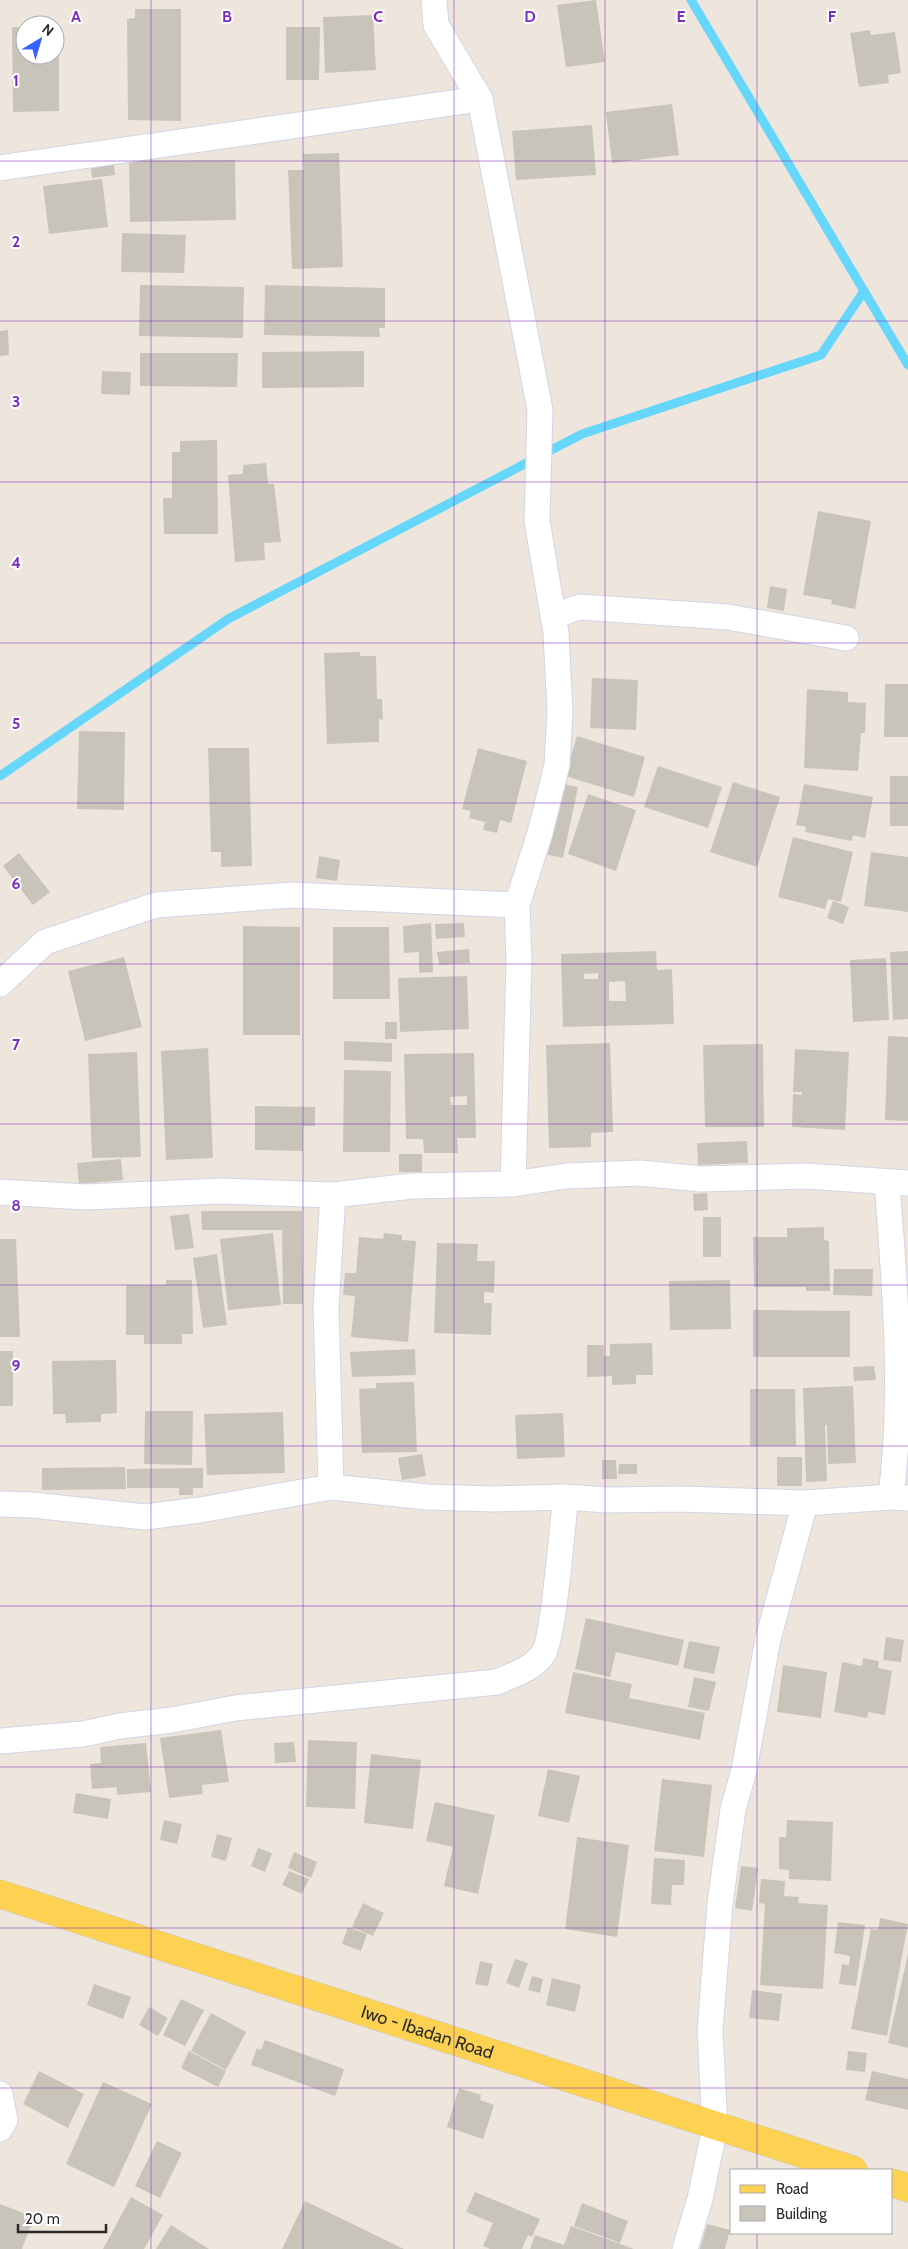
<svg xmlns="http://www.w3.org/2000/svg" width="908" height="2249" viewBox="0 0 908 2249" font-family="Cabin,sans-serif">
<style>
.lines{fill:none;stroke-linecap:round;stroke-linejoin:round}
.stream{stroke:#66d6fa;stroke-width:9}
.building{fill:#c9c4ba;fill-rule:evenodd}
.minor-casing{stroke:#d1d5e5;stroke-width:27}
.primary-casing{stroke:#c8c8c8;stroke-width:29}
.minor{stroke:#fff;stroke-width:25}
.primary{stroke:#fdd152;stroke-width:28}
.grid{fill:none;stroke:#7b2cbf;stroke-width:1;stroke-opacity:0.55}
.labels{text-anchor:middle;stroke-width:4;stroke-linejoin:round;paint-order:stroke}
.street-label{font-size:18px;fill:#2b2b2b;stroke:#fff}
.grid-label{font-size:16px;text-anchor:middle;font-weight:bold;fill:#7b2cbf;stroke:#fff;stroke-width:4;stroke-linejoin:round;paint-order:stroke}
</style>
<rect width="100%" height="100%" fill="#eee6dc"/>
<g class="lines">
<g class="stream">
<polyline points="691,0 908,365"/>
<polyline points="0,776 228,619 582,434 821,355 864,291"/>
</g>
</g>
<g class="building">
<polygon points="596,0 605,62 566,67 557,5"/>
<polygon points="135,9 181,9 181,121 128,120 127,19 135,18"/>
<polygon points="373,15 376,70 325,73 323,17"/>
<polygon points="12,27 25,27 25,55 55,55 55,27 59,27 59,111 13,112"/>
<polygon points="286,27 320,27 319,80 286,80"/>
<polygon points="870,30 871,35 895,32 901,73 888,75 889,83 859,87 850,33"/>
<polygon points="672,104 679,155 612,163 606,112"/>
<polygon points="592,125 596,175 516,180 512,131"/>
<polygon points="339,153 343,267 292,269 288,170 304,170 303,154"/>
<polygon points="113,159 115,175 92,178 90,161"/>
<polygon points="235,160 236,220 130,222 129,161"/>
<polygon points="102,179 108,227 49,234 43,186"/>
<polygon points="122,233 186,235 184,273 121,272"/>
<polygon points="140,285 244,287 243,338 139,336"/>
<polygon points="265,285 385,288 385,328 379,328 380,337 264,335"/>
<polygon points="8,330 9,355 0,356 0,331"/>
<polygon points="364,351 364,387 262,388 262,352"/>
<polygon points="140,353 238,353 237,387 140,386"/>
<polygon points="102,371 131,372 130,395 101,394"/>
<polygon points="217,440 218,534 164,534 163,498 172,498 172,452 180,452 180,441"/>
<polygon points="266,463 268,484 274,484 281,542 264,543 265,560 235,562 228,475 243,474 243,465"/>
<polygon points="818,511 871,521 855,609 831,604 832,600 803,595"/>
<polygon points="770,586 787,589 784,611 767,608"/>
<polygon points="360,652 360,656 376,656 377,699 382,699 383,720 379,719 379,742 327,744 324,653"/>
<polygon points="592,678 638,680 636,730 590,728"/>
<polygon points="885,684 908,684 908,737 884,737"/>
<polygon points="807,689 848,692 848,702 866,703 865,733 861,733 858,771 804,768"/>
<polygon points="79,731 125,732 124,810 77,809"/>
<polygon points="577,736 645,757 634,797 565,776"/>
<polygon points="208,748 249,748 252,866 221,867 221,852 211,852"/>
<polygon points="478,748 527,761 511,823 500,820 497,833 483,830 485,822 469,818 471,811 462,809"/>
<polygon points="658,766 722,787 708,828 644,807"/>
<rect x="890" y="776" width="18" height="50"/>
<polygon points="733,782 780,797 757,867 710,852"/>
<polygon points="559,783 578,787 563,858 544,854"/>
<polygon points="804,784 873,797 865,838 853,835 852,841 805,832 806,827 796,825"/>
<polygon points="588,794 636,810 616,871 568,854"/>
<polygon points="793,837 853,852 841,902 828,899 825,909 778,897"/>
<polygon points="871,852 908,857 908,912 864,906"/>
<polygon points="19,853 50,892 33,905 3,866"/>
<polygon points="319,856 340,860 337,881 316,878"/>
<polygon points="833,901 849,907 843,924 827,918"/>
<polygon points="431,923 433,972 419,973 419,952 404,953 403,926"/>
<polygon points="464,923 465,937 436,939 435,924"/>
<polygon points="243,926 300,927 300,1035 243,1035"/>
<polygon points="333,927 389,927 390,999 333,999"/>
<polygon points="469,949 470,963 439,965 437,952"/>
<path d="M656 951 657 970 672 969 674 1024 563 1027 561 954ZM598 973V979H584V974ZM625 981 626 1001H609V982Z"/>
<polygon points="908,951 908,1019 893,1020 890,952"/>
<polygon points="124,957 142,1027 85,1041 68,971"/>
<polygon points="886,958 889,1020 853,1022 850,960"/>
<polygon points="467,976 469,1029 400,1032 398,978"/>
<rect x="385" y="1022" width="12" height="17"/>
<polygon points="888,1036 908,1037 908,1121 885,1120"/>
<polygon points="344,1041 392,1043 392,1062 344,1060"/>
<polygon points="610,1043 613,1132 591,1133 591,1147 549,1148 546,1045"/>
<polygon points="763,1044 764,1127 705,1127 703,1045"/>
<polygon points="208,1048 213,1158 166,1160 161,1051"/>
<polygon points="795,1049 849,1052 845,1130 792,1127 793,1094 802,1095 802,1092 793,1092"/>
<polygon points="137,1052 141,1157 92,1158 88,1054"/>
<path d="M474 1053 476 1138H457L458 1153H424L423 1139H406L404 1054ZM467 1096V1105H451L450 1097Z"/>
<polygon points="344,1070 391,1071 390,1152 343,1152"/>
<polygon points="255,1106 315,1107 315,1126 303,1126 303,1151 255,1150"/>
<polygon points="747,1141 748,1163 698,1165 697,1143"/>
<rect x="399" y="1154" width="23" height="18"/>
<polygon points="121,1159 123,1180 79,1184 77,1163"/>
<polygon points="707,1193 708,1210 694,1211 693,1194"/>
<polygon points="201,1211 302,1211 303,1304 283,1304 282,1230 202,1230"/>
<polygon points="189,1214 194,1248 175,1250 170,1216"/>
<rect x="703" y="1217" width="18" height="40"/>
<polygon points="824,1227 824,1240 829,1241 830,1291 806,1291 806,1287 754,1287 753,1237 787,1237 787,1228"/>
<polygon points="273,1233 281,1305 228,1310 220,1239"/>
<polygon points="384,1233 402,1235 402,1240 416,1241 408,1342 351,1337 355,1296 343,1295 345,1273 356,1273 359,1237 383,1239"/>
<polygon points="0,1239 16,1239 20,1337 0,1337"/>
<polygon points="437,1243 478,1244 477,1261 495,1261 494,1293 484,1292 484,1303 492,1303 491,1335 434,1333"/>
<polygon points="217,1254 227,1325 203,1328 193,1258"/>
<polygon points="834,1269 873,1269 872,1296 833,1295"/>
<polygon points="166,1280 192,1280 193,1334 182,1334 182,1344 144,1344 144,1335 126,1335 126,1285 166,1285"/>
<polygon points="730,1280 731,1329 670,1330 669,1281"/>
<polygon points="753,1310 850,1311 850,1357 753,1357"/>
<polygon points="652,1343 653,1375 636,1375 636,1384 612,1385 612,1376 587,1377 587,1345 604,1345 604,1356 610,1356 610,1344"/>
<polygon points="415,1349 416,1375 352,1377 350,1352"/>
<rect x="0" y="1351" width="13" height="55"/>
<polygon points="116,1360 117,1413 101,1414 101,1422 66,1423 65,1414 53,1414 52,1361"/>
<polygon points="874,1366 876,1380 854,1381 853,1367"/>
<polygon points="414,1382 417,1452 362,1453 359,1389 376,1388 376,1383"/>
<polygon points="853,1386 856,1463 828,1464 827,1425 825,1425 827,1481 806,1482 803,1388"/>
<polygon points="750,1389 795,1389 796,1446 750,1446"/>
<polygon points="145,1411 193,1411 192,1465 144,1464"/>
<polygon points="283,1412 285,1473 207,1475 204,1414"/>
<polygon points="563,1413 565,1457 517,1459 515,1415"/>
<polygon points="422,1454 426,1476 402,1480 398,1458"/>
<rect x="777" y="1457" width="25" height="29"/>
<polygon points="602,1460 616,1460 617,1479 602,1479"/>
<polygon points="619,1464 637,1464 637,1474 618,1474"/>
<polygon points="125,1467 126,1489 42,1490 42,1468"/>
<polygon points="203,1468 203,1488 193,1488 193,1495 179,1495 179,1488 127,1488 127,1469"/>
<polygon points="586,1618 684,1640 678,1666 616,1652 610,1677 575,1669"/>
<polygon points="886,1637 904,1640 901,1662 883,1660"/>
<polygon points="689,1641 720,1647 714,1674 683,1668"/>
<polygon points="863,1658 879,1661 878,1668 892,1671 885,1715 868,1712 867,1718 834,1712 842,1662 862,1666"/>
<polygon points="783,1665 827,1672 821,1718 777,1712"/>
<polygon points="573,1672 632,1684 629,1698 705,1713 700,1740 565,1713"/>
<polygon points="694,1677 716,1682 709,1711 688,1707"/>
<polygon points="221,1730 229,1782 202,1785 203,1794 169,1798 160,1738"/>
<polygon points="308,1740 357,1742 355,1809 306,1807"/>
<polygon points="294,1742 296,1762 275,1763 274,1743"/>
<polygon points="146,1743 151,1792 117,1795 117,1787 92,1789 90,1764 101,1763 100,1747"/>
<polygon points="371,1754 421,1760 413,1829 364,1823"/>
<polygon points="548,1769 580,1776 569,1823 538,1816"/>
<polygon points="662,1779 712,1785 704,1857 654,1851"/>
<polygon points="76,1793 111,1799 108,1819 73,1813"/>
<polygon points="435,1802 495,1815 478,1894 444,1886 453,1847 426,1841"/>
<polygon points="164,1820 182,1824 177,1844 160,1840"/>
<polygon points="787,1820 833,1822 831,1881 789,1879 789,1870 779,1869 779,1837 786,1837"/>
<polygon points="217,1834 232,1838 226,1861 211,1857"/>
<polygon points="577,1837 629,1845 617,1937 565,1929"/>
<polygon points="258,1848 272,1853 265,1872 251,1866"/>
<polygon points="294,1852 317,1862 311,1878 288,1868"/>
<polygon points="654,1858 685,1860 684,1885 672,1885 671,1905 651,1904"/>
<polygon points="741,1866 758,1868 752,1911 735,1908"/>
<polygon points="289,1871 309,1879 302,1894 282,1885"/>
<polygon points="761,1879 785,1881 784,1896 799,1897 798,1903 828,1905 823,1989 760,1985 765,1904 759,1903"/>
<polygon points="363,1903 384,1913 373,1936 352,1927"/>
<polygon points="880,1918 908,1924 887,2036 851,2029 871,1929 878,1930"/>
<polygon points="838,1922 865,1925 856,1986 839,1984 842,1964 849,1965 850,1956 834,1953"/>
<polygon points="348,1927 367,1934 361,1951 342,1944"/>
<polygon points="908,1954 908,2048 888,2043"/>
<polygon points="515,1959 528,1963 519,1988 506,1983"/>
<polygon points="480,1961 493,1964 488,1986 475,1984"/>
<polygon points="532,1976 543,1979 540,1993 528,1990"/>
<polygon points="552,1978 581,1985 575,2012 546,2005"/>
<polygon points="94,1984 131,1997 123,2019 87,2005"/>
<polygon points="752,1990 782,1994 779,2021 749,2018"/>
<polygon points="181,1999 204,2010 185,2046 163,2035"/>
<polygon points="149,2007 168,2018 158,2036 139,2025"/>
<polygon points="211,2013 246,2032 226,2070 191,2051"/>
<polygon points="265,2040 344,2069 335,2096 251,2065 257,2048 261,2050"/>
<polygon points="189,2051 226,2071 218,2087 181,2068"/>
<polygon points="848,2051 867,2053 865,2072 846,2070"/>
<polygon points="39,2071 84,2094 68,2128 23,2104"/>
<polygon points="872,2071 908,2079 908,2110 865,2100"/>
<polygon points="103,2082 152,2104 114,2187 66,2164"/>
<polygon points="459,2088 481,2095 480,2100 494,2105 483,2139 447,2127"/>
<polygon points="157,2141 182,2153 160,2198 135,2186"/>
<polygon points="475,2192 540,2219 532,2237 528,2235 522,2249 490,2249 483,2246 493,2223 466,2212"/>
<polygon points="131,2197 163,2215 144,2249 103,2249"/>
<polygon points="305,2201 404,2249 282,2249"/>
<polygon points="582,2203 628,2221 620,2243 574,2226"/>
<polygon points="0,2204 34,2217 22,2249 0,2249"/>
<polygon points="707,2224 730,2230 725,2249 700,2249"/>
<polygon points="171,2225 209,2249 156,2249"/>
<polygon points="571,2226 634,2249 530,2249 535,2235 564,2245"/>
</g>
<g class="lines">
<defs>
<g id="minor">
<polyline points="434,0 436,25 480,99 540,410 537,521 556,633 560,711 557,765 540,833 517,905 519,961 513,1184"/>
<polyline points="0,168 480,99"/>
<polyline points="553,616 580,607 728,617 846,638"/>
<polyline points="0,984 45,942 156,905 292,895 517,905"/>
<path d="M887 1183C895 1288 904 1392 891 1497"/>
<polyline points="0,1192 85,1197 220,1191 333,1195 412,1186 513,1184 566,1176 639,1173 701,1179 806,1176 908,1183"/>
<polyline points="331,1487 326,1306 333,1195"/>
<polyline points="0,1504 32,1505 145,1517 200,1510 331,1487 427,1497 494,1499 566,1497 606,1500 681,1499 805,1503 891,1497 908,1498"/>
<path d="M0 1741 83 1734 120 1726 172 1720 235 1708 497 1682C512 1675 533 1669 543 1654 554 1639 562 1524 566 1497"/>
<polyline points="0,2094 5,2120 0,2129"/>
<polyline points="685,2249 700,2199 715,2127 710,2030 720,1904 733,1809 744,1770 768,1639 805,1503"/>
</g>
<g id="primary">
<path id="s1" d="M0 1894 853 2170"/>
<polyline points="892,2183 908,2188"/>
</g>
</defs>
<use href="#minor" class="minor-casing"/>
<use href="#primary" class="primary-casing"/>
<use href="#minor" class="minor"/>
<use href="#primary" class="primary"/>
</g>
<path class="grid" d="M151 0V2249M303 0V2249M454 0V2249M605 0V2249M757 0V2170M0 161H908M0 321H908M0 482H908M0 643H908M0 803H908M0 964H908M0 1124H908M0 1285H908M0 1446H908M0 1606H908M0 1767H908M0 1928H908M0 2088H908M757 2233V2249"/>
<g class="labels">
<g class="street-label">
<text dy="6" stroke="none"><textPath href="#s1" startOffset="449">Iwo - Ibadan Road</textPath></text>
</g>
</g>
<g class="grid-label">
<text x="76" y="22">A</text>
<text x="227" y="22">B</text>
<text x="378" y="22">C</text>
<text x="530" y="22">D</text>
<text x="681" y="22">E</text>
<text x="832" y="22">F</text>
<text x="16" y="86">1</text>
<text x="16" y="247">2</text>
<text x="16" y="407">3</text>
<text x="16" y="568">4</text>
<text x="16" y="729">5</text>
<text x="16" y="889">6</text>
<text x="16" y="1050">7</text>
<text x="16" y="1211">8</text>
<text x="16" y="1371">9</text>
</g>
<rect x="730" y="2169" width="162" height="65" fill="#ffffff" stroke="#aaaaaa"/>
<rect x="740" y="2185" width="25" height="8" fill="#fdd152" stroke="#aaaaaa"/>
<text x="776" y="2194" font-size="15" fill="#2b2b2b">Road</text>
<rect x="740" y="2206" width="25" height="15" fill="#c9c4ba" stroke="#aaaaaa"/>
<text x="776" y="2219" font-size="15" fill="#2b2b2b">Building</text>
<g transform="translate(40 40) rotate(38)"><circle r="24" fill="#ffffff" stroke="#aaaaaa"/>
<path d="M0-4L9 19L0 12L-9 19Z" fill="#3862ff"/>
<text y="-8" font-size="14" font-weight="bold" text-anchor="middle" fill="#2b2b2b">N</text>
</g>
<path d="M18 2224v8h88v-8" fill="none" stroke="#2b2b2b" stroke-width="2.5"/>
<text x="25" y="2224" font-size="15" fill="#2b2b2b" stroke="#ffffff" stroke-width="4" paint-order="stroke">20 m</text>
</svg>
